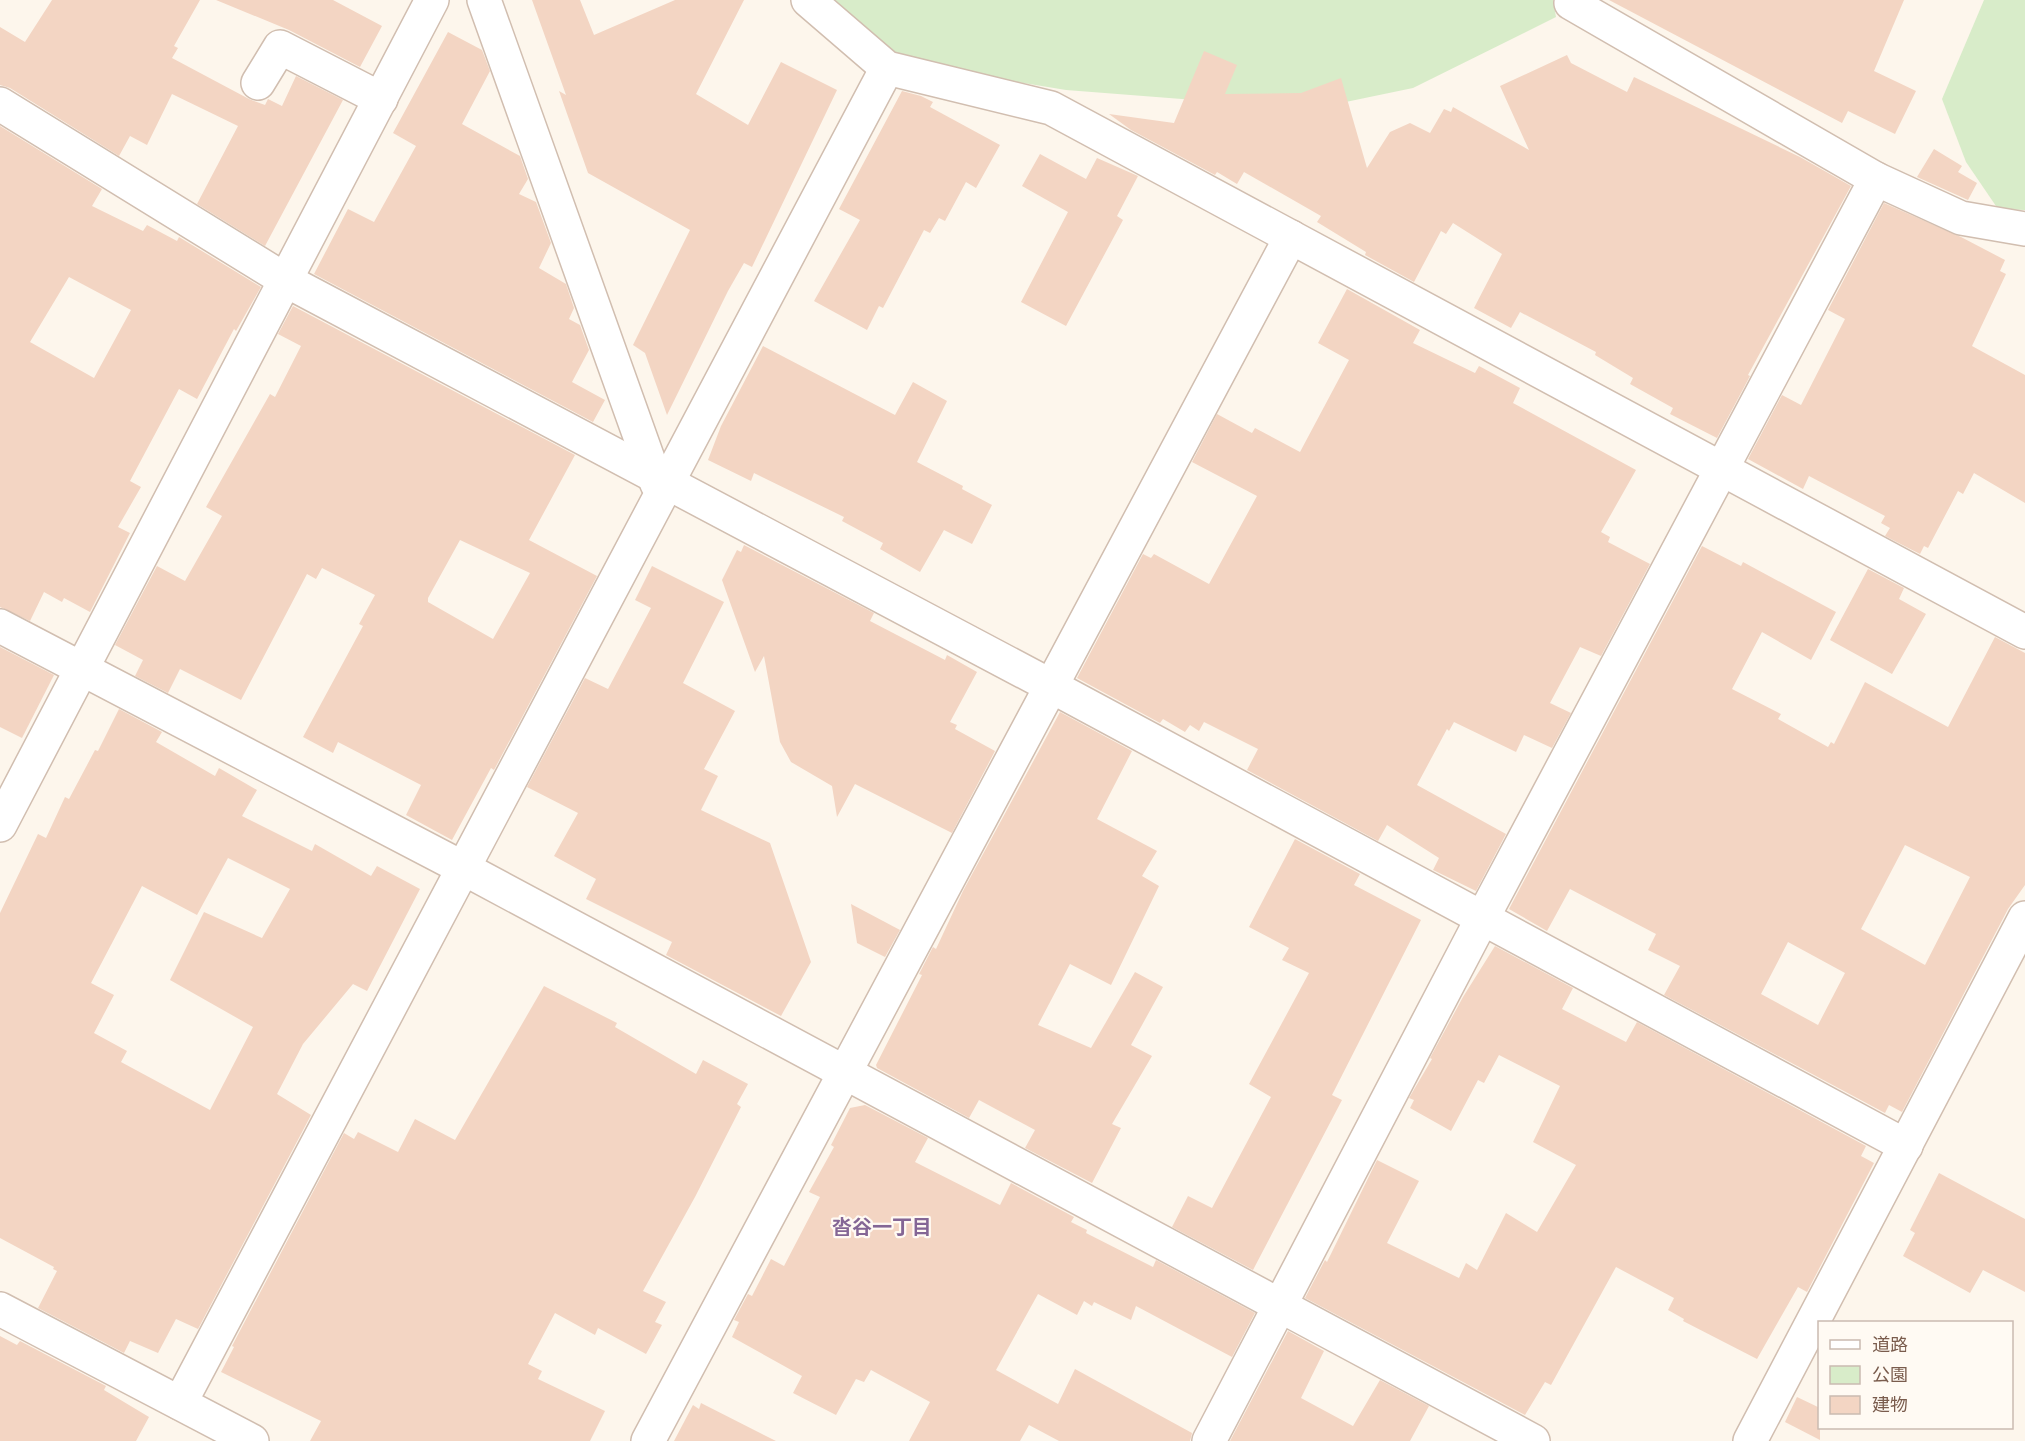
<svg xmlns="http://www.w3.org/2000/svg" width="2025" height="1441" viewBox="0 0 2025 1441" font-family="'Source Sans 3','Noto Sans JP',sans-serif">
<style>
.green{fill:#d8ecc9}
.building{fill:#f3d5c3;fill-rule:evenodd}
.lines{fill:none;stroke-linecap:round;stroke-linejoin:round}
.minor-casing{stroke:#d1beb0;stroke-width:36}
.minor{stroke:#fff;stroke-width:33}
.labels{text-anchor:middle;stroke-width:4.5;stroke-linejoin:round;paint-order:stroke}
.neighbourhood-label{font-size:20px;font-weight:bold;fill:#846695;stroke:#fffaf3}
</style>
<rect width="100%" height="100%" fill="#fdf6ec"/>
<g class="green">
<polygon points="825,0 1553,0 1556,17 1413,88 1312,109 1066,90 903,63"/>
<polygon points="1984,0 2025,0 2025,210 1998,209 1966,162 1942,99"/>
</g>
<g class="building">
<polygon points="52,0 200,0 174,46 178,48 172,58 249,99 265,105 268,99 282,106 296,76 343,100 265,246 197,204 238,126 172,94 147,145 130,136 119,156 10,88 0,85 0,27 25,42"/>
<polygon points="216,0 333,0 382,26 360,67 289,30"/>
<polygon points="532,0 580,0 594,35 675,0 744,0 696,94 748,125 781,62 837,90 752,267 744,263 728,291 667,415 645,353 633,345 690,230 588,173 559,91 566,95"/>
<polygon points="1609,0 1904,0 1874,71 1916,91 1895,134 1848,111 1842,123"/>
<polygon points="448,32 482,50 490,71 462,124 520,156 528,179 519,194 536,202 551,243 539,268 566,284 574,308 569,319 580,325 589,350 572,382 605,400 593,422 314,274 348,209 374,222 416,146 393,133"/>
<polygon points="1204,51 1237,65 1225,94 1301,93 1341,78 1367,168 1390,132 1410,123 1430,133 1444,109 1451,112 1453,107 1529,150 1500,86 1567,55 1571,63 1627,92 1634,77 1800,157 1851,186 1748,375 1750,376 1717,438 1670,414 1673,408 1630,384 1633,378 1595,355 1596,352 1520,312 1511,328 1474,308 1502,254 1453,223 1446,234 1441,231 1414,282 1365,255 1366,252 1317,222 1321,216 1244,172 1237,184 1217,172 1215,175 1131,130 1109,114 1174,123"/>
<polygon points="902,91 921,96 933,102 930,107 1000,145 976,188 966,182 945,221 939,218 930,233 924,230 883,308 879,306 867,330 814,301 860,220 839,209"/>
<path d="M0 126 102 189 92 206 143 231 147 225 177 241 179 237 261 287 236 331 234 329 197 399 179 389 130 481 141 487 118 527 130 533 90 612 64 598 62 602 44 592 30 621 0 607ZM69 277 131 310 94 378 30 342Z"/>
<polygon points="1934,149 1962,166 1958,172 1977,183 1968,200 1917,177"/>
<polygon points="1040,154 1086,179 1097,158 1138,176 1117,216 1123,220 1066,326 1021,302 1068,212 1022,186"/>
<polygon points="1884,203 1961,237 2005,260 2000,271 2006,274 1972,346 2025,375 2025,503 1974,473 1963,494 1958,491 1928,548 1924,546 1920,554 1885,536 1890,528 1881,523 1885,516 1809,476 1803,489 1748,459 1782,395 1801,405 1845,319 1828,310"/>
<polygon points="1347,289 1420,330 1413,343 1475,373 1479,366 1520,388 1513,403 1636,470 1601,532 1610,537 1608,542 1650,564 1601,656 1580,647 1550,703 1571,713 1552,748 1524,735 1516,752 1454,722 1449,731 1447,729 1417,785 1506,834 1476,891 1433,870 1439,858 1387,825 1378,841 1247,770 1258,749 1204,722 1199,731 1190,725 1185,732 1163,719 1160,723 1077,678 1143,554 1151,558 1154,554 1209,584 1257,496 1192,462 1217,414 1252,433 1255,428 1300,452 1349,360 1318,343"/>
<path d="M293 306 575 455 529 540 597 576 494 770 491 768 452 840 406 815 421 785 338 742 333 753 303 737 363 626 359 624 375 595 322 568 316 579 307 574 241 700 180 669 168 693 135 676 143 660 115 645 157 566 185 581 222 516 206 507 270 394 275 397 301 346 278 334ZM460 540 530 573 493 639 428 602V598Z"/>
<polygon points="763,346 895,415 913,382 947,401 917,462 963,486 962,489 992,505 972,544 944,530 920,572 880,549 883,543 842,521 844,517 754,473 751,481 708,460 721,426"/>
<polygon points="744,545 874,613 870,621 945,660 947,655 977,672 950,722 957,725 955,729 995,751 952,833 855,784 837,817 832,786 791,762 780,742 764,656 755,672 722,580 737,550 741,552"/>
<path d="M1702 546 1741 566 1743 562 1836 612 1811 660 1762 632 1732 689 1781 714 1778 719 1828 747 1831 742 1834 744 1865 682 1948 727 1995 637 2025 653V885L2008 909 1902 1112 1889 1105 1885 1113 1664 995 1680 966 1648 950 1656 934 1570 889 1547 931 1509 909ZM1905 845 1970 877 1925 965 1861 929ZM1788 942 1845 973 1818 1025 1761 994Z"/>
<polygon points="652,566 724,602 683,683 735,711 704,769 718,776 701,810 770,843 811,962 781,1016 666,955 672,942 586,899 596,879 554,856 578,813 527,787 585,678 608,689 651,608 635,600"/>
<polygon points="1868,569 1904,588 1899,599 1926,614 1892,674 1830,640"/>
<polygon points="0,647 54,675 22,738 0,727"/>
<path d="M119 709 162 732 156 742 215 776 219 768 257 790 242 816 312 851 315 844 371 876 377 866 420 889 367 991 353 984 303 1044 277 1094 311 1115 198 1329 176 1319 158 1353 130 1341 124 1353 38 1308 57 1271 53 1269 54 1267 0 1238V913L38 834 46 838 65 797 69 799 95 750 98 751ZM228 858 290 889 262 938 204 912 170 980 253 1027 210 1110 121 1062 127 1051 94 1033 114 995 91 983 142 886 197 915Z"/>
<polygon points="1060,712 1132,751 1097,819 1157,851 1142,876 1159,886 1111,985 1070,964 1038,1025 1091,1048 1135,972 1163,987 1131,1045 1152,1056 1112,1124 1121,1128 1092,1183 1025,1148 1035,1130 979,1100 969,1118 877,1068 876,1065 922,975 919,974 933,947 936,949 963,891"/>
<polygon points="1295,839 1360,874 1354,885 1421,920 1332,1095 1342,1100 1253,1270 1172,1227 1188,1196 1212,1208 1271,1097 1249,1084 1309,973 1282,960 1289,948 1249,927"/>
<polygon points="851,904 900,930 885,957 857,943"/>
<polygon points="1495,946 1573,988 1562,1009 1626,1042 1637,1022 1866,1146 1861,1156 1874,1163 1807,1292 1798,1287 1757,1359 1683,1321 1684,1319 1668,1310 1674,1298 1616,1267 1551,1385 1545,1382 1525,1415 1305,1298 1325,1260 1327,1262 1377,1160 1419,1181 1387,1243 1459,1278 1466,1263 1477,1270 1506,1213 1537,1232 1576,1165 1533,1142 1560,1086 1499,1055 1484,1083 1478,1080 1451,1131 1410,1108 1414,1100 1409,1098 1432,1059 1430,1058 1463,997"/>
<polygon points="544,986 617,1023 615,1027 696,1074 703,1060 748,1084 737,1104 741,1107 695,1197 643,1291 666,1302 655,1322 662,1325 646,1354 598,1328 595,1335 555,1313 528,1364 542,1371 538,1379 605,1411 590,1441 310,1441 321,1421 221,1372 234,1347 232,1346 344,1133 354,1139 358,1132 398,1152 415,1119 455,1140"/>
<polygon points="865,1105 928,1138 915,1162 1000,1205 1011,1183 1074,1217 1071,1222 1087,1230 1086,1233 1153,1267 1156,1260 1255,1313 1232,1357 1136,1306 1131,1320 1094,1302 1092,1306 1084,1301 1077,1315 1038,1294 996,1370 1058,1404 1075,1369 1192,1433 1190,1441 1059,1441 1029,1425 1020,1441 909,1441 930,1402 871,1370 864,1382 856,1379 836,1415 793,1393 802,1376 732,1337 739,1322 734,1320 748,1294 752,1296 771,1259 784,1266 820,1197 809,1192 834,1147 831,1145 850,1108"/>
<polygon points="1939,1173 2025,1219 2025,1292 1983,1270 1970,1293 1903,1256 1915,1233 1910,1230"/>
<polygon points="1288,1331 1324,1351 1301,1398 1353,1426 1380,1380 1429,1406 1410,1441 1230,1441"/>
<polygon points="0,1336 17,1345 20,1341 106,1386 104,1390 149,1417 136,1441 0,1441"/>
<polygon points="1797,1397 1820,1408 1820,1440 1785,1422"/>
<polygon points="701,1403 776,1441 674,1441 693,1405 699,1409"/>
</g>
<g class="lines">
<defs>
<g id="minor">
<polyline points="484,0 657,484"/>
<polyline points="808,0 887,68 1051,108 2025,632"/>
<polyline points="1571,3 1876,179 1961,218 2025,229"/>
<polyline points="258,83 280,47 381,99"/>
<polyline points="0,104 287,281 1051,686 1906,1146"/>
<polyline points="0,626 463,868 1533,1441"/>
<polyline points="0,825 432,0"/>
<polyline points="0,1309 252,1441"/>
<polyline points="180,1403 887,68"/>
<polyline points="648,1441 1291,237"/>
<polyline points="1209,1441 1483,917 1876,179"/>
<polyline points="1750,1441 2025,918"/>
</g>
</defs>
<use href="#minor" class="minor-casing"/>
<use href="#minor" class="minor"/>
</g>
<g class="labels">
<g class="neighbourhood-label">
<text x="882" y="1234">沓谷一丁目</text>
</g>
</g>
<rect x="1818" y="1321" width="195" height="108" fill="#fffaf3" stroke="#cabbb1" stroke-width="1.5"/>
<rect x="1830" y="1340" width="30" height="9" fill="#ffffff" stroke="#cabbb1" stroke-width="1.5"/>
<text x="1872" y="1351" font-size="18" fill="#7a5c4d">道路</text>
<rect x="1830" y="1366" width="30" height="18" fill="#d8ecc9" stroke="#cabbb1" stroke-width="1.5"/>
<text x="1872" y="1381" font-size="18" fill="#7a5c4d">公園</text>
<rect x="1830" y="1396" width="30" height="18" fill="#f3d5c3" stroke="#cabbb1" stroke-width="1.5"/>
<text x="1872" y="1411" font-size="18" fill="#7a5c4d">建物</text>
</svg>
